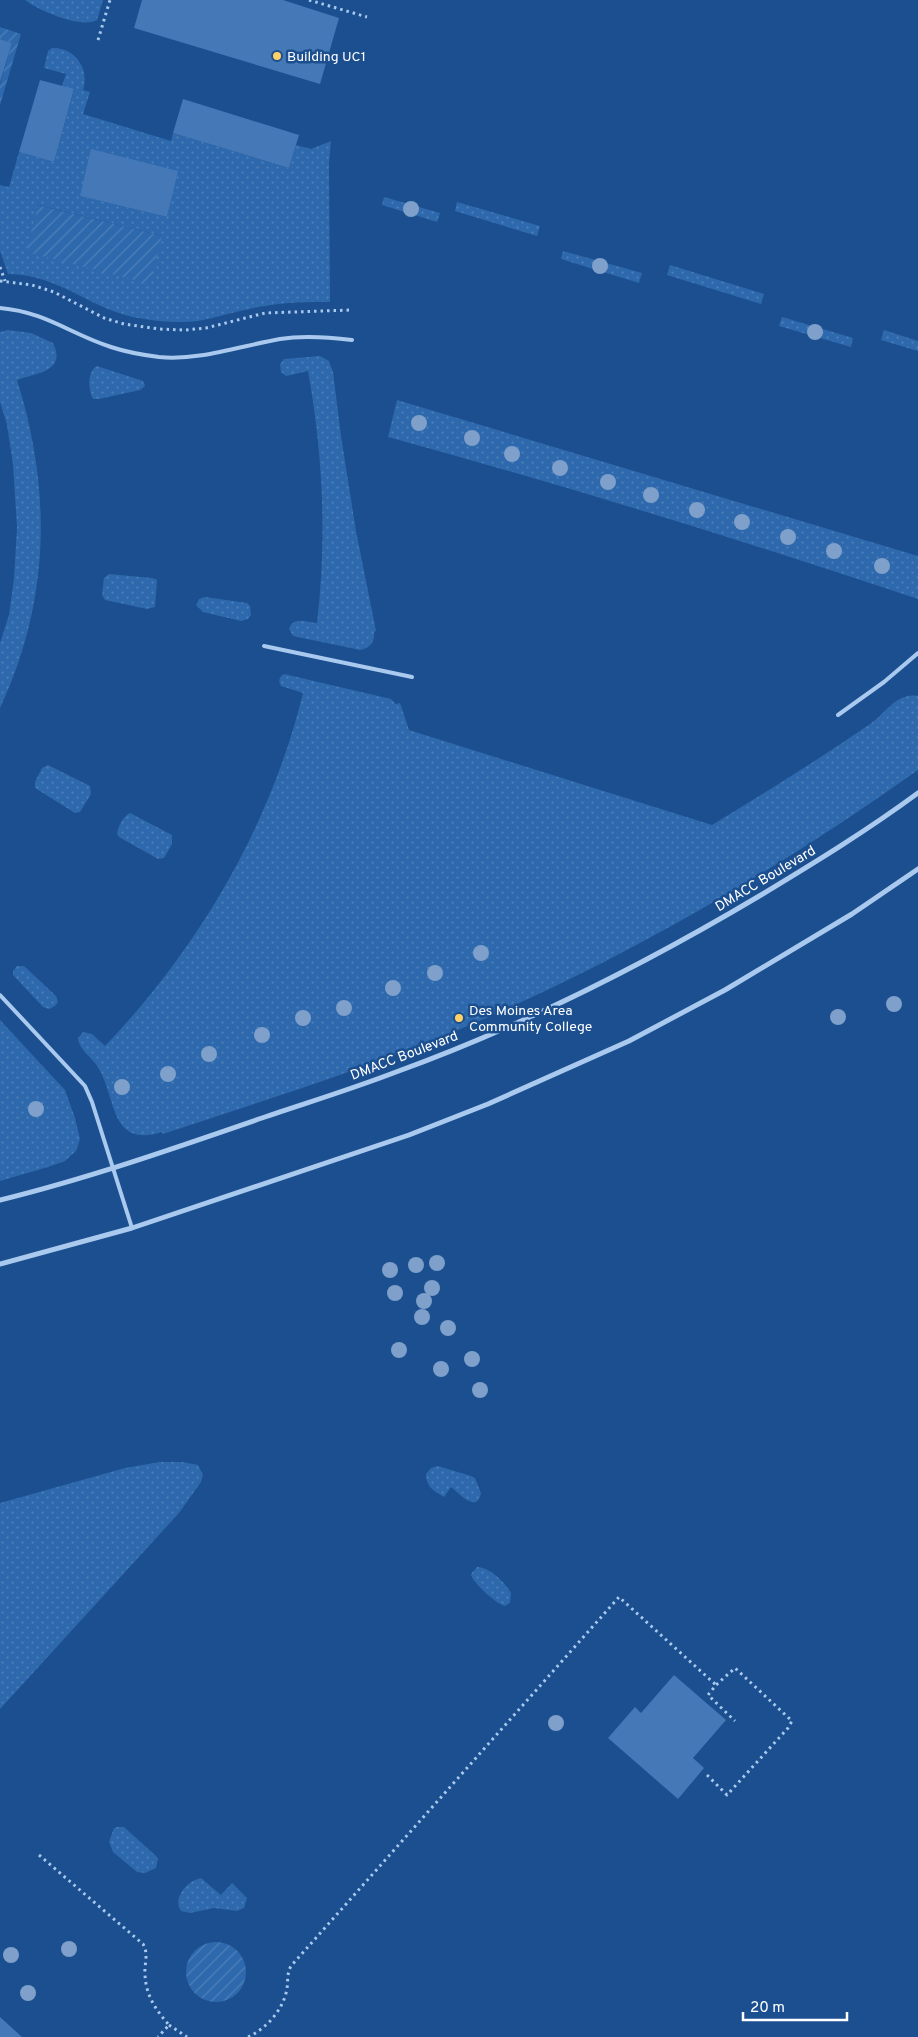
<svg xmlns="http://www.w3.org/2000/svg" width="918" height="2037" viewBox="0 0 918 2037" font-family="Overpass,sans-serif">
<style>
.grass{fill:url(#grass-dots);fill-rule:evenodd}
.garden{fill:url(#garden-furrows)}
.building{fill:#4478b7}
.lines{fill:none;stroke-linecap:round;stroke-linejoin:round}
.path{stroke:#a9c9ee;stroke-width:3;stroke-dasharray:2.5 4;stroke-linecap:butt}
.service{stroke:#a9c9ee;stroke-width:4}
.minor{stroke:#a9c9ee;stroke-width:5}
.tree{fill:#7ea0ca}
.poi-dot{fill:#ffd166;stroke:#1b4f8f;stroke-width:2}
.labels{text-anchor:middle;stroke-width:5;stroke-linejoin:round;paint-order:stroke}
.poi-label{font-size:14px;fill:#fff;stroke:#1b4f8f;text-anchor:start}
.street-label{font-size:14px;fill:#fff;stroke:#1b4f8f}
</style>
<defs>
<pattern id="grass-dots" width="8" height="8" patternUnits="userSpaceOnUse" patternTransform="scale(1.25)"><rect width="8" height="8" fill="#2e69ad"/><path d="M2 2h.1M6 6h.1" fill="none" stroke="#4d80b9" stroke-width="1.8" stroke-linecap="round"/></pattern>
<pattern id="garden-furrows" width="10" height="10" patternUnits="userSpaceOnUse" patternTransform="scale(1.25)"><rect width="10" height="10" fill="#2e69ad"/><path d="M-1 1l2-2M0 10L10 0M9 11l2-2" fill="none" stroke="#4d80b9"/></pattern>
</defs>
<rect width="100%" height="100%" fill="#1b4f8f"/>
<g class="grass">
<path d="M25 0H103L97 20C82 29 39 11 25 0Z"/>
<path d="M52 48C75 47 90 69 83 90L90 92 83 114 171 141 173 133 289 168 296 145 311 149 331 141 329 163 330 302C308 302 286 302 265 306 242 309 220 317 198 321 180 323 162 322 144 319 94 313 61 274 8 274L0 251V185L9 187 19 152 54 162 74 90 62 86 66 74 44 68 48 51ZM177 171 167 217 81 196ZM38 205H39L162 236 27 252Z"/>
<polygon points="384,197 440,213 437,222 382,205"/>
<polygon points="457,202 540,226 537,236 455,211"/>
<polygon points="563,251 642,273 639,283 561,259"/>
<polygon points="670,265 764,294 761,304 667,275"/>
<polygon points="782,317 853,338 851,347 779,326"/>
<path d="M8 330 31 333 53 343C67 372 36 373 17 380 52 491 50 601 0 708V643L9 615 14 579 17 527 13 464 7 425 0 402V332Z"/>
<polygon points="884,330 918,341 918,351 881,340"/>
<path d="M320 356 329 361 333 372 341 436 356 531 376 631 374 632C375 642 370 648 360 650L293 636 289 629C293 616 306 622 317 623 327 539 323 454 308 371L286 376 281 372 280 364 284 359Z"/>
<path d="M97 366 143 381 145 386 140 390 99 399H93C88 390 87 371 97 366Z"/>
<path d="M397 400 918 556V599C742 540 566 486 388 437Z"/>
<polygon points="109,574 152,578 157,580 155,607 147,609 105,600 102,595 104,578"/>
<polygon points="205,597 247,603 250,606 251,615 248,619 241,621 203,612 196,605 199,599"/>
<path d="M284 674 391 699 396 704 400 703 409 730 712 825C765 793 819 759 870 724 886 713 897 692 918 696V770C772 874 616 964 451 1033 357 1072 259 1102 163 1134L162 1132C110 1148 117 1100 99 1069 94 1059 78 1049 78 1038L83 1032 92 1034 105 1046C198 949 271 825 303 693L281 686C278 681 279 677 284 674Z"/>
<polygon points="48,765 90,786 91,794 80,812 75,813 35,788 35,782 42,768"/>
<path d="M130 813 172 835V844L164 858 158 859 119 837 117 834C118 827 123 816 130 813Z"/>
<polygon points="17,966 24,966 56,996 58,1002 55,1006 49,1009 43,1007 13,975 13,971"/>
<polygon points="0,1020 65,1090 75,1118 80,1139 76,1151 65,1161 48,1167 0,1181"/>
<polygon points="160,1462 182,1462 198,1465 203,1475 201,1482 179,1513 0,1709 0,1503 125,1468"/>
<path d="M438 1466 471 1476 475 1478 481 1493C477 1514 460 1494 451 1487L444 1497C434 1491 426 1487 426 1474L431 1468Z"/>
<path d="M477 1567C490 1567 505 1583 511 1593L510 1603 505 1606C496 1604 471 1581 471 1574Z"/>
<polygon points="117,1827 124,1827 156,1856 158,1859 156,1868 145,1873 137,1872 113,1852 109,1842 114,1828"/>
<path d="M201 1878 221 1895 232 1883 247 1898 244 1908 237 1911 214 1908 190 1913 181 1911C172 1898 187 1881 201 1878Z"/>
</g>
<g class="garden">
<polygon points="0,27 21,34 0,105 0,84 12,43 0,39"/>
<polygon points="38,205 162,236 150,284 26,252"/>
<circle cx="216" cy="1972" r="30"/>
</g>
<g class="building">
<polygon points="142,0 283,0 339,18 320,84 134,28"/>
<polygon points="0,39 12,43 0,82"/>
<polygon points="40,80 74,89 54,162 19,152"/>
<polygon points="183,99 299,135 289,168 173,133"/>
<polygon points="91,149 178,171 167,217 80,196"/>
<polygon points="674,1675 726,1720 693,1758 704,1768 678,1799 608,1738 635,1707 641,1713"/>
<polygon points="0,2017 22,2037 0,2037"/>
</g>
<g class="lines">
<g class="path">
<polyline points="309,0 367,17"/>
<polyline points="98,40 110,0"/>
<polyline points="0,267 5,281"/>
<polyline points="0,281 32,285 54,292 104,318 124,324 159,329 185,330 206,328 265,313 351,310"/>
<polyline points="707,1775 727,1795 788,1728 792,1721 735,1668 716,1685 708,1695 735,1721"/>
<path d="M39 1855 143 1944C149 1954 144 1964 145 1975 146 1996 156 2010 169 2025L158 2037"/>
<polyline points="169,2025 187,2037"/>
<path d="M248 2037C267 2028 283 2010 287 1989 288 1980 287 1973 291 1966L619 1597 716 1685"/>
</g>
<g class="service">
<path d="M0 308C46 312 70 334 111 347 126 352 143 355 159 357 199 361 240 346 280 339 304 335 328 337 352 340"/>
<polyline points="264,646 412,677"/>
<polyline points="838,715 884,682 918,653"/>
<polyline points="0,995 85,1086 92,1102 132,1228"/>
</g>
<g class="minor">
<path d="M0 1200C89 1178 175 1148 262 1118 306 1103 352 1089 396 1072 523 1026 645 964 761 895 814 863 868 830 918 793"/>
<polyline points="0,1264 132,1228 409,1135 488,1104 629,1041 725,990 852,914 918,869"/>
</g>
</g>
<g class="tree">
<circle cx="411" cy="209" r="8"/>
<circle cx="600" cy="266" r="8"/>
<circle cx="815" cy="332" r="8"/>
<circle cx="419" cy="423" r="8"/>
<circle cx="472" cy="438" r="8"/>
<circle cx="512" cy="454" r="8"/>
<circle cx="560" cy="468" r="8"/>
<circle cx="608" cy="482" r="8"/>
<circle cx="651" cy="495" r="8"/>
<circle cx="697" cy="510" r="8"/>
<circle cx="742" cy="522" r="8"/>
<circle cx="788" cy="537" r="8"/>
<circle cx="834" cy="551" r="8"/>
<circle cx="882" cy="566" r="8"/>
<circle cx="481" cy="953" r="8"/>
<circle cx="435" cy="973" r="8"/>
<circle cx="393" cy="988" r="8"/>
<circle cx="894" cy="1004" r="8"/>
<circle cx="344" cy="1008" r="8"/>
<circle cx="838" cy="1017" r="8"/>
<circle cx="303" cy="1018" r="8"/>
<circle cx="262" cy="1035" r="8"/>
<circle cx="209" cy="1054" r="8"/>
<circle cx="168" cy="1074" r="8"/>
<circle cx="122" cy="1087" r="8"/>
<circle cx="36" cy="1109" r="8"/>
<circle cx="437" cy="1263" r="8"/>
<circle cx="416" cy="1265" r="8"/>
<circle cx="390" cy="1270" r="8"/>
<circle cx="432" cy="1288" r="8"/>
<circle cx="395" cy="1293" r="8"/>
<circle cx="424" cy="1301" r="8"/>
<circle cx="422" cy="1317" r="8"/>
<circle cx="448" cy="1328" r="8"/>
<circle cx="399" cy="1350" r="8"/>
<circle cx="472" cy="1359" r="8"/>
<circle cx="441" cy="1369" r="8"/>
<circle cx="480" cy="1390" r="8"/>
<circle cx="556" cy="1723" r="8"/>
<circle cx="69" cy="1949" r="8"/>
<circle cx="11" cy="1955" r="8"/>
<circle cx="28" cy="1993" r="8"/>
</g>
<g class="poi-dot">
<circle cx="277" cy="56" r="5"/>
<circle cx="459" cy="1018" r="5"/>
</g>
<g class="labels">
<g class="poi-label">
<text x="287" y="61">Building UC1</text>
<text x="469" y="1015">Des Moines Area<tspan x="469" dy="16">Community College</tspan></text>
</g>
<g class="street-label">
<text transform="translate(765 878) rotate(-31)" y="5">DMACC Boulevard</text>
<text transform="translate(404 1055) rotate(-21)" y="5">DMACC Boulevard</text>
</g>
</g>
<path d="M743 2012v8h104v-8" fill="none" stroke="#ffffff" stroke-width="2.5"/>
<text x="750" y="2012" font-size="15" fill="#ffffff" stroke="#1b4f8f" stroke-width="4" paint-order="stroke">20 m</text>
</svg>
